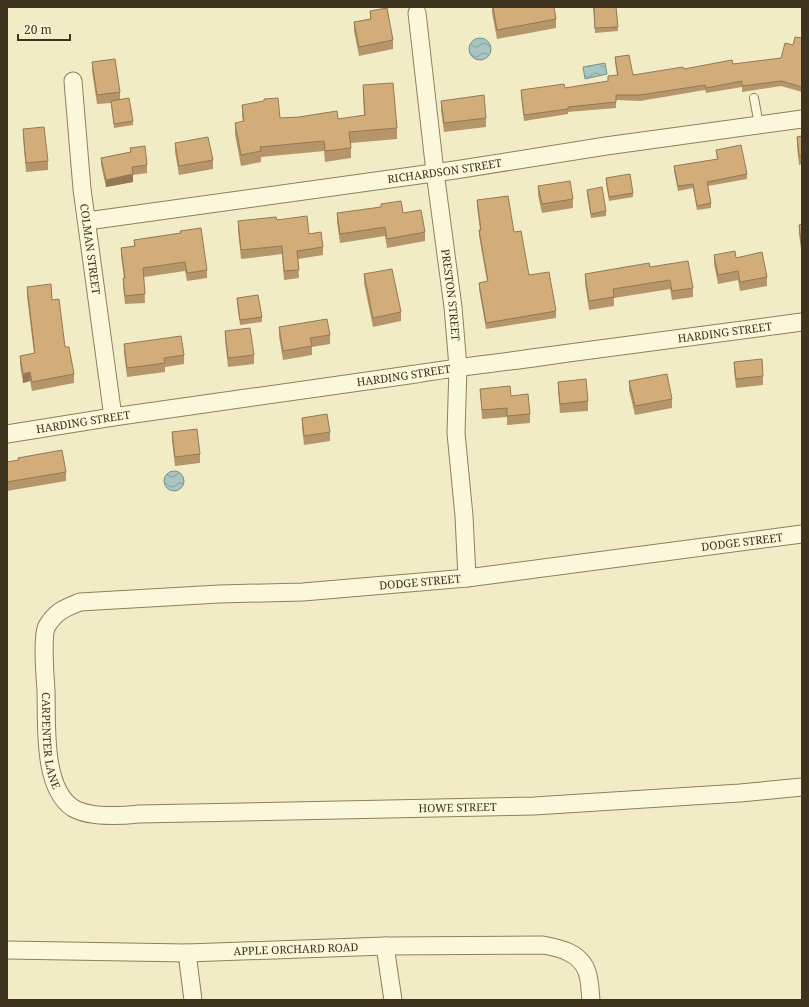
<svg xmlns="http://www.w3.org/2000/svg" width="809" height="1007" viewBox="0 0 809 1007" font-family="'Noto Serif',serif">
<style>
.water{fill:url(#water-waves);stroke:#6e9491}
.lines{fill:none;stroke-linecap:round;stroke-linejoin:round}
.service-casing{stroke:#8f7f5a;stroke-width:10}
.minor-casing{stroke:#8f7f5a;stroke-width:19}
.service{stroke:#fbf7db;stroke-width:8}
.minor{stroke:#fbf7db;stroke-width:17}
.wall{fill:#b59569}
.shaded-wall{fill:#937955}
.building{fill:#d2ad7a;stroke:#937955}
.labels{text-anchor:middle;stroke-width:3;stroke-linejoin:round;paint-order:stroke}
.street-label{font-size:11px;fill:#3e331f;stroke:#f8f4d7}
</style>
<defs>
<pattern id="water-waves" width="16" height="10" patternUnits="userSpaceOnUse"><rect width="16" height="10" fill="#a8c5c1"/><path d="M0 5q4-4 8 0t8 0" fill="none" stroke="#8aa19c"/></pattern>
</defs>
<rect width="100%" height="100%" fill="#f2ecc6"/>
<g class="water">
<circle cx="480" cy="49" r="11"/>
<polygon points="605,63 607,74 585,79 583,67"/>
<circle cx="174" cy="481" r="10"/>
</g>
<g class="lines">
<defs>
<polyline id="service" points="754,98 759,125"/>
<g id="minor">
<path id="s1" d="M417 13 435 172 453 307 458 367 456 433 464 516 467 578"/>
<path id="s2" d="M73 81 82 189 113 417"/>
<path id="s3" d="M87 221 455 170 606 146 802 119"/>
<path id="s4" d="M7 434 113 417 416 374C457 367 498 363 540 357 627 345 714 334 802 322"/>
<path id="s5" d="M802 534 467 578 303 592 219 594 80 602C65 608 56 611 47 626 42 634 45 678 46 690 47 723 42 788 73 808 90 818 120 816 139 814L534 806 740 793 802 787"/>
<polyline points="385,946 393,1000"/>
<path id="s6" d="M7 950 187 953 385 946 543 945C560 948 581 953 587 972 590 980 590 991 591 1000"/>
<polyline points="187,953 193,1000"/>
</g>
</defs>
<use href="#service" class="service-casing"/>
<use href="#minor" class="minor-casing"/>
<use href="#service" class="service"/>
<use href="#minor" class="minor"/>
</g>
<g class="wall">
<polygon points="492,7 554,7 556,19 556,28 497,39 492,13"/>
<polygon points="593,7 616,7 618,31 595,33"/>
<polygon points="370,11 393,40 393,49 359,56 354,31 354,22 370,19"/>
<polygon points="802,38 802,92 781,86 742,92 742,87 706,93 705,90 640,101 616,100 616,108 568,112 568,114 524,121 521,96 521,90 565,88 608,81 608,76 617,75 615,62 615,57 633,75 733,64 781,58 793,45"/>
<polygon points="92,62 120,92 120,100 133,121 133,125 114,128 111,103 97,104 92,71"/>
<polygon points="363,85 397,128 397,139 351,143 351,158 325,162 324,151 261,157 261,162 241,166 235,134 235,123 243,122 242,116 242,105 280,118 338,119 364,115 363,96"/>
<polygon points="441,101 486,118 486,127 444,132 441,110"/>
<polygon points="23,129 48,161 48,170 26,172 23,138"/>
<polygon points="802,136 802,164 799,165 797,146 797,137"/>
<polygon points="175,143 213,160 213,169 179,175 175,152"/>
<polygon points="130,148 147,165 147,173 133,175 133,182 106,187 101,165 101,158 130,152"/>
<polygon points="716,150 747,174 747,179 708,186 711,203 711,208 697,210 693,188 678,191 674,171 674,166 717,159"/>
<polygon points="606,178 633,193 633,197 609,201 606,183"/>
<polygon points="538,186 573,199 573,208 542,213 538,195"/>
<polygon points="587,190 606,211 606,216 591,218 587,194"/>
<polygon points="477,200 514,232 529,275 556,311 556,318 486,329 479,289 479,283 487,281 479,236 479,230 480,230 477,206"/>
<polygon points="381,204 403,213 425,232 425,241 387,248 385,236 340,243 337,222 337,213 381,207"/>
<polygon points="277,220 309,234 323,247 323,255 298,259 299,278 284,280 282,254 241,259 238,230 238,221"/>
<polygon points="802,224 802,258 799,234 799,225"/>
<polygon points="180,231 207,270 207,278 187,281 185,271 144,277 145,303 125,304 123,286 123,278 124,278 121,256 121,248 134,246 134,240 180,233"/>
<polygon points="714,255 736,258 767,277 767,286 740,291 738,280 718,284 714,264"/>
<polygon points="650,267 693,288 693,297 672,300 670,289 614,298 614,306 589,310 585,283 585,274"/>
<polygon points="364,274 401,312 401,321 373,327 364,283"/>
<polygon points="27,287 52,300 65,347 74,374 74,383 32,391 30,381 23,383 20,365 20,356 34,354 27,296"/>
<polygon points="237,298 262,317 262,322 240,325 237,303"/>
<polygon points="279,327 330,335 330,344 312,347 312,355 283,360 279,336"/>
<polygon points="225,331 254,355 254,364 228,367 225,340"/>
<polygon points="124,344 184,355 184,364 165,367 165,372 127,377 124,353"/>
<polygon points="734,362 763,376 763,385 736,388 734,371"/>
<polygon points="629,381 672,399 672,408 635,415 629,390"/>
<polygon points="558,382 588,401 588,411 560,413 558,391"/>
<polygon points="480,389 511,396 530,414 530,423 507,425 507,417 482,419"/>
<polygon points="302,418 330,432 330,441 304,445 302,427"/>
<polygon points="172,432 200,454 200,463 175,466 172,441"/>
<polygon points="7,462 66,472 66,481 7,491"/>
</g>
<g class="shaded-wall">
<polygon points="133,174 133,182 106,187 106,180"/>
<polygon points="30,372 30,381 23,383 23,374"/>
<rect x="7" y="482" width="1" height="9"/>
</g>
<g class="building">
<polygon points="493,7 554,7 556,19 497,30"/>
<polygon points="594,7 616,7 618,27 595,28"/>
<polygon points="387,8 393,40 359,47 354,22 371,19 370,11"/>
<polygon points="795,37 802,38 802,87 781,81 742,86 742,81 706,88 705,85 640,95 616,95 616,102 568,107 568,109 524,115 521,90 564,84 565,88 608,81 608,76 618,75 615,57 629,55 633,75 683,67 684,69 732,60 733,64 781,58 785,43 793,45"/>
<polygon points="115,59 120,92 97,95 92,62"/>
<polygon points="393,83 397,128 349,132 351,148 325,151 324,141 260,147 261,151 241,155 235,123 244,121 242,105 264,101 264,99 278,98 280,118 299,117 337,111 338,119 365,115 363,85"/>
<polygon points="484,95 486,118 444,123 441,101"/>
<polygon points="129,98 133,121 114,124 111,101"/>
<polygon points="44,127 48,161 26,163 23,129"/>
<polygon points="802,136 802,155 799,156 797,137"/>
<polygon points="208,137 213,160 179,166 175,143"/>
<polygon points="741,145 747,174 707,182 711,203 697,206 693,184 678,186 674,166 718,159 716,150"/>
<polygon points="145,146 147,165 132,167 133,174 106,180 101,158 131,152 130,148"/>
<polygon points="630,174 633,193 609,197 606,178"/>
<polygon points="570,181 573,199 542,204 538,186"/>
<polygon points="602,187 606,211 591,214 587,190"/>
<polygon points="508,196 514,232 521,231 529,275 549,272 556,311 486,323 479,283 488,281 479,230 481,230 477,200"/>
<polygon points="401,201 403,213 421,210 425,232 387,239 385,227 340,234 337,213 381,207 381,204"/>
<polygon points="307,216 309,234 321,232 323,247 297,251 299,270 284,271 282,246 241,250 238,221 276,217 277,220"/>
<polygon points="802,224 802,249 799,225"/>
<polygon points="201,228 207,270 187,273 185,262 143,268 145,294 125,296 123,278 125,278 121,248 135,246 134,240 181,233 180,231"/>
<polygon points="735,251 736,258 762,252 767,277 740,282 738,271 718,275 714,255"/>
<polygon points="688,261 693,288 672,291 670,280 613,289 614,297 589,301 585,274 649,263 650,267"/>
<polygon points="392,269 401,312 373,318 364,274"/>
<polygon points="51,284 52,300 59,299 65,347 69,347 74,374 32,382 30,372 23,374 20,356 35,353 27,287"/>
<polygon points="258,295 262,317 240,320 237,298"/>
<polygon points="327,319 330,335 310,338 312,346 283,351 279,327"/>
<polygon points="250,328 254,355 228,358 225,331"/>
<polygon points="181,336 184,355 164,358 165,363 127,368 124,344"/>
<polygon points="762,359 763,376 736,379 734,362"/>
<polygon points="667,374 672,399 635,406 629,381"/>
<polygon points="586,379 588,401 560,404 558,382"/>
<polygon points="510,386 511,396 528,394 530,414 507,416 507,408 482,410 480,389"/>
<polygon points="327,414 330,432 304,436 302,418"/>
<polygon points="197,429 200,454 175,457 172,432"/>
<polygon points="62,450 66,472 7,482 7,462 19,460 18,458"/>
</g>
<g class="labels">
<g class="street-label">
<text dy="4" stroke="none"><textPath href="#s3" startOffset="361">RICHARDSON STREET</textPath></text>
<text dy="4" stroke="none"><textPath href="#s2" startOffset="169">COLMAN STREET</textPath></text>
<text dy="4" stroke="none"><textPath href="#s1" startOffset="284">PRESTON STREET</textPath></text>
<text dy="4" stroke="none"><textPath href="#s4" startOffset="725">HARDING STREET</textPath></text>
<text dy="4" stroke="none"><textPath href="#s4" startOffset="401">HARDING STREET</textPath></text>
<text dy="4" stroke="none"><textPath href="#s4" startOffset="77">HARDING STREET</textPath></text>
<text transform="translate(742 542) rotate(-7)" y="4">DODGE STREET</text>
<text transform="translate(420 582) rotate(-5)" y="4">DODGE STREET</text>
<text dy="4" stroke="none"><textPath href="#s5" startOffset="883">CARPENTER LANE</textPath></text>
<text dy="4" stroke="none"><textPath href="#s5" startOffset="1343">HOWE STREET</textPath></text>
<text dy="4" stroke="none"><textPath href="#s6" startOffset="289">APPLE ORCHARD ROAD</textPath></text>
</g>
</g>
<rect width="809" height="1007" fill="none" stroke="#3e331f" stroke-width="16"/>
<path d="M18 34v6h52v-6" fill="none" stroke="#3e331f" stroke-width="2"/>
<text x="24" y="34" font-size="12" fill="#3e331f" stroke="#f8f4d7" stroke-width="3" paint-order="stroke">20 m</text>
</svg>
